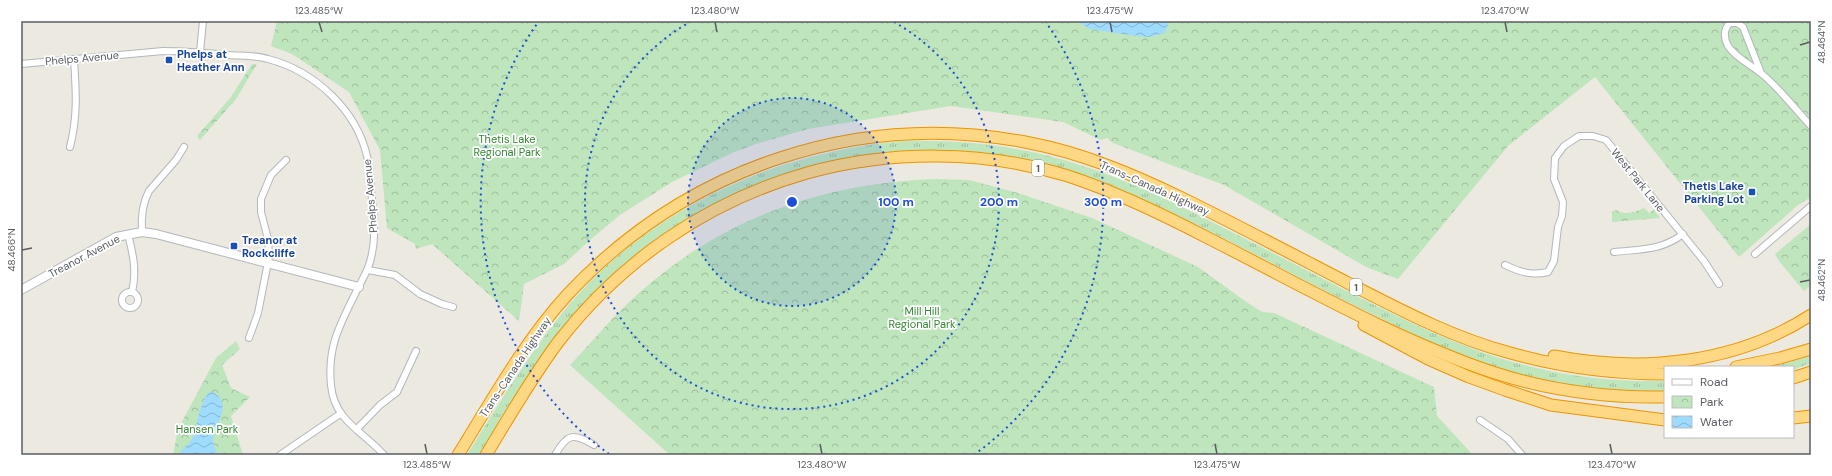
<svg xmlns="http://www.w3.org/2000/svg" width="1832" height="476" viewBox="0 0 1832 476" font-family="'DM Sans',sans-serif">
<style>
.grass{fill:url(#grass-tufts)}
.park{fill:url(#park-crowns)}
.water{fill:url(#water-waves)}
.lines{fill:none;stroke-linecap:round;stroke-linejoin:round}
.minor-casing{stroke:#b3b7bb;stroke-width:8}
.tertiary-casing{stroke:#b3b7bb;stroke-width:10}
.motorway-casing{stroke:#ed9400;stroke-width:13}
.minor{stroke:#fff;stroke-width:6}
.tertiary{stroke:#fff;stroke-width:8}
.motorway{stroke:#fed885;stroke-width:11}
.ticks{fill:none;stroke:#595d62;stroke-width:1.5}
.ring{fill:none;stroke:#1d4ed8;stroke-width:2;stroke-dasharray:2 4}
.transit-dot{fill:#1a4fb4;stroke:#fff;stroke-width:1.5}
.labels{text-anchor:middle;stroke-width:3.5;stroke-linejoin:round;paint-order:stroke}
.shield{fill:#fff;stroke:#8b8e91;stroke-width:1}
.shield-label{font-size:10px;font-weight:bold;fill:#595d62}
.transit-label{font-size:11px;font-weight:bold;fill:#164399;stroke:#fff;text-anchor:start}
.street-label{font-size:11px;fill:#595d62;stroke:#fff}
.park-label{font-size:11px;fill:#358634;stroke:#fff}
.centre{fill:#1d4ed8;stroke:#fff;stroke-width:2}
.ring-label{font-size:12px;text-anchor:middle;font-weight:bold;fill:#1d4ed8;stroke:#fff;stroke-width:3.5;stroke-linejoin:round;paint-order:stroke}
.neatline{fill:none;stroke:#595d62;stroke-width:1.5}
.ticks-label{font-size:10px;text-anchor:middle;fill:#595d62}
</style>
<defs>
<pattern id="grass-tufts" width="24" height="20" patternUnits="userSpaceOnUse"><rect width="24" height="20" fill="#bee5bc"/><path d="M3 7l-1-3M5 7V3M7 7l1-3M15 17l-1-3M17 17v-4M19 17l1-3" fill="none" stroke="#9dbd9c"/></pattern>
<pattern id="park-crowns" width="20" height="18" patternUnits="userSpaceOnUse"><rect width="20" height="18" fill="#bee5bc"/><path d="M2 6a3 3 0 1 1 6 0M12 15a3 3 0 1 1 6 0" fill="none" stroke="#9dbd9c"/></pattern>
<pattern id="water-waves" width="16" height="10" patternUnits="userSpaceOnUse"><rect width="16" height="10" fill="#9edbff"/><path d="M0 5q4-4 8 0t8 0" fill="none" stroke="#84b5d2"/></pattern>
</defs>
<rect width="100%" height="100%" fill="#ece9e0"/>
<g class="grass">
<path d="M903 141C1007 139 1078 158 1172 202 1229 230 1286 260 1343 289 1401 318 1460 349 1524 365 1570 377 1617 382 1665 381V392C1615 391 1565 387 1517 374 1470 361 1427 341 1384 320 1296 278 1211 228 1121 190 1098 180 1074 174 1050 168 1025 162 1002 155 976 153 835 137 685 194 588 299 545 346 512 400 479 455H467C497 406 527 357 563 312 646 210 773 152 903 141Z"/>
<polygon points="1811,356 1811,363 1793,370 1793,367 1773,367"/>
</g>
<g class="park">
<polygon points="277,21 1811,21 1811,197 1798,205 1739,257 1595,77 1508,146 1398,279 1368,268 1224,185 1113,143 1107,138 1101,140 1063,122 951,106 808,129 756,144 732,153 672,182 620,215 590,240 564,264 524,284 519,321 432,244 416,249 415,244 387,228 380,150 349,92 292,54 271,46"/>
<polygon points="252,64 257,64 236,99 200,140 197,136 231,97"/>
<path d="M936 179 969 180 1018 193 1092 218 1198 267 1245 301 1262 312 1274 313 1434 387 1437 416 1473 455H670L570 365C593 341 614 315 639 293 724 217 824 183 936 179Z"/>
<path d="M1644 208 1649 213 1654 210 1660 218 1612 222V212L1616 210C1626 216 1635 212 1644 208Z"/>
<polygon points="1811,224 1811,285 1804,291 1779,261 1775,254"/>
<polygon points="236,341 240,349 222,365 231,388 250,397 231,416 243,455 173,455 178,429 216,358"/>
</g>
<g class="water">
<polygon points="1077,21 1169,21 1165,33 1149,37 1129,35 1090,29"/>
<path d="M211 391C236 404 213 424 213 440 213 445 216 450 218 455H181V451C185 447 190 443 192 439 198 426 199 400 211 391Z"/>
</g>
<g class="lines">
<defs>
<g id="minor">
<polyline points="200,52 203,21"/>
<path d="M21 64 163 51C185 51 207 53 229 55 242 56 256 55 268 59 314 71 356 109 367 156 370 166 370 178 371 189 373 212 377 235 371 258 369 269 363 278 358 288 341 323 327 345 331 385 334 421 363 431 384 455"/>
<path d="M1761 73 1743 27 1737 23H1730C1723 29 1724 39 1728 46 1736 58 1751 65 1762 74 1780 89 1795 109 1811 126"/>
<path d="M70 147C78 115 76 91 74 59"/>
<path d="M142 232C141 217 142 204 149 191L176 160 184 147"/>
<path d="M128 234C133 254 137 271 132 292"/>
<path d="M1614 252C1640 249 1661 251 1683 234"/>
<polyline points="1755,254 1811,206"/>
<path d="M1505 265C1520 272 1532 276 1548 272L1554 261 1558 227 1562 216 1563 202 1554 179 1555 158 1564 146 1579 136H1593L1606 140 1704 261 1719 284"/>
<polyline points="368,270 395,275 420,294 442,304 453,307"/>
<circle cx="130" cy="300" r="8"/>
<polyline points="249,338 258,313 269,257 268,239 261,212 261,199 271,175 286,160"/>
<polyline points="1480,420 1508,439 1522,455"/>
<polyline points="357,429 380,405 397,392 416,351"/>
<polyline points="280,455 340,414"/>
<path d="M555 455C567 434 573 432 594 445"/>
</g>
<polyline id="tertiary" points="21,290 116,237 142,232 156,234 359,287"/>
<g id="motorway">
<polyline points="1364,325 1428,359 1469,377 1505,390 1551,405 1665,420"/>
<path d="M1554 356C1641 373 1735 364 1811 315"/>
<polyline points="1736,367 1780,358 1811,349"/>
<polyline points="1793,378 1811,372"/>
<polyline points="1793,418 1811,416"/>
<path d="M458 455C492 400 524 342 568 294 687 167 859 109 1030 143 1082 153 1132 174 1180 197 1237 225 1292 254 1348 283 1399 309 1451 337 1507 352 1559 367 1611 374 1665 374"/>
<path d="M486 455C509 417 532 377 559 341 622 260 708 201 807 173 891 150 984 150 1068 176 1117 192 1164 215 1210 239 1301 285 1395 339 1492 372 1547 390 1606 398 1665 397"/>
</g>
</defs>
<use href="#minor" class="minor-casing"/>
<use href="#tertiary" class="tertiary-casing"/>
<use href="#motorway" class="motorway-casing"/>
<use href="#minor" class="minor"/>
<use href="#tertiary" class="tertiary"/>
<use href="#motorway" class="motorway"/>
</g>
<path class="ticks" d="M319 22 322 32M715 22 717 32M1110 22 1112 32M1505 22 1507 32M1800 45 1810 42M22 250 32 248M1800 282 1810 280M425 444 427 454M820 444 822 454M1215 444 1217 454M1610 444 1612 454"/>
<circle cx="792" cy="202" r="104" fill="#1d4ed8" fill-opacity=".12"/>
<g class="ring">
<circle cx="792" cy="202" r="104"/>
<path d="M894 22A207 207 0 1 1 690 22"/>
<path d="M609 454A311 311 0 0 1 539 21M1045 21A311 311 0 0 1 975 454"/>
</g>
<g class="transit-dot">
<rect x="165" y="56" width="8" height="8" rx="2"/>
<rect x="1748" y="188" width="8" height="8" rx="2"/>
<rect x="230" y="242" width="8" height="8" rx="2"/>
</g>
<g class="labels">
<g class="shield">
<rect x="1032" y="160" width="12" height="16" rx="3"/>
<rect x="1350" y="279" width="12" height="16" rx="3"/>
</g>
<g class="shield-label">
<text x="1038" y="172">1</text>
<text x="1356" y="291">1</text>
</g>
<g class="transit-label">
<text x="177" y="58">Phelps at<tspan x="177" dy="13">Heather Ann</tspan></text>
<text x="1744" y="190" text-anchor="end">Thetis Lake<tspan x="1744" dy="13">Parking Lot</tspan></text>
<text x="242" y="244">Treanor at<tspan x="242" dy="13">Rockcliffe</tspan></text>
</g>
<g class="street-label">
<text transform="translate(82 58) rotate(-5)" y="4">Phelps Avenue</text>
<text transform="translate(1638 180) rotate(51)" y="4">West Park Lane</text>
<text transform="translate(1155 188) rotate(24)" y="4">Trans-Canada Highway</text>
<text transform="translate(370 196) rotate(-95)" y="4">Phelps Avenue</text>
<text transform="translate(84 256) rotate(-28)" y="4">Treanor Avenue</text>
<text transform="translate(515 367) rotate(-56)" y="4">Trans-Canada Highway</text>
</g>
<g class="park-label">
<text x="507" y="143">Thetis Lake<tspan x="507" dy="13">Regional Park</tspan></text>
<text x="922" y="315">Mill Hill<tspan x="922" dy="13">Regional Park</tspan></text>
<text x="207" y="433">Hansen Park</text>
</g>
</g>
<circle cx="792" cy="202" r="6" class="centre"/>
<g class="ring-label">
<text x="896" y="206">100 m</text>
<text x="999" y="206">200 m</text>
<text x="1103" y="206">300 m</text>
</g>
<rect width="1832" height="476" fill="none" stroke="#ffffff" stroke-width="44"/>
<rect x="1664" y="366" width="130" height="72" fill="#ffffff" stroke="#bdbec0"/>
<rect x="1672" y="379" width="20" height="6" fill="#ffffff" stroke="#bdbec0"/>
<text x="1700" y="386" font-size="12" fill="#595d62">Road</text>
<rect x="1672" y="396" width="20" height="12" fill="url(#park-crowns)" stroke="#bdbec0"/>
<text x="1700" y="406" font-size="12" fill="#595d62">Park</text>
<rect x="1672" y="416" width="20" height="12" fill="url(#water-waves)" stroke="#bdbec0"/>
<text x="1700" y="426" font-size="12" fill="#595d62">Water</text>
<rect x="22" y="22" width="1788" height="432" class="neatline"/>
<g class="ticks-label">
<text x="319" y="14">123.485°W</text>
<text x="715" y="14">123.480°W</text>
<text x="1110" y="14">123.475°W</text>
<text x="1505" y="14">123.470°W</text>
<text transform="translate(1821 42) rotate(-90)" y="4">48.464°N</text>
<text transform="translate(11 250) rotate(-90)" y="4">48.466°N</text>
<text transform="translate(1821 280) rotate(-90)" y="4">48.462°N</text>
<text x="427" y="468">123.485°W</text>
<text x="822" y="468">123.480°W</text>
<text x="1217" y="468">123.475°W</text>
<text x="1612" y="468">123.470°W</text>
</g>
</svg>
